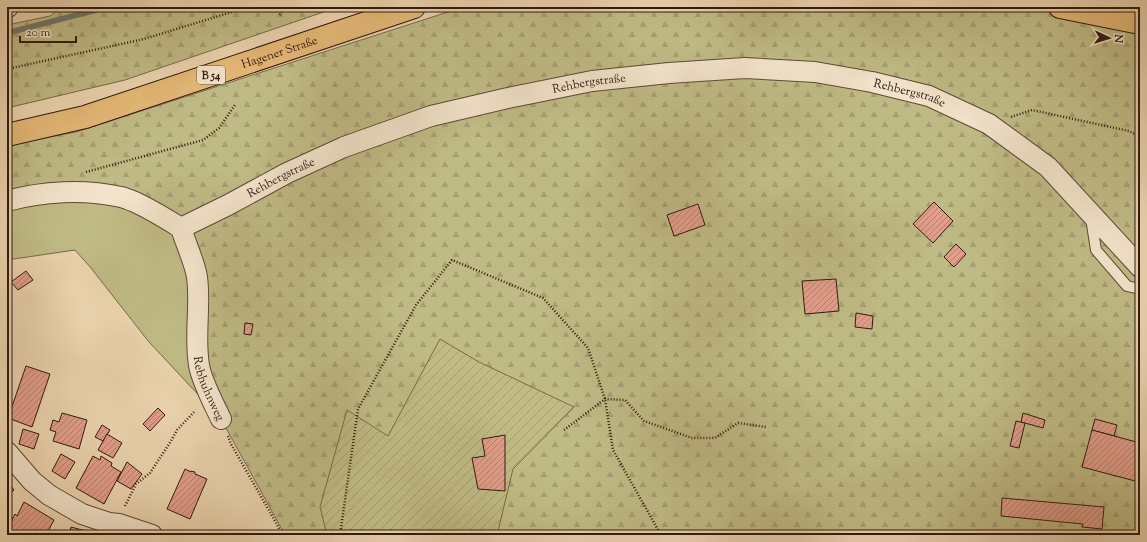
<svg xmlns="http://www.w3.org/2000/svg" width="1147" height="542" viewBox="0 0 1147 542" font-family="'Sorts Mill Goudy',serif">
<style>
.grass{fill:#c0bb85;stroke:#786a4a}
.forest{fill:url(#forest-firs);stroke:#786a4a}
.garden{fill:url(#garden-furrows);stroke:#786a4a}
.lines{fill:none;stroke-linecap:round;stroke-linejoin:round}
.stream{stroke:#6f796b;stroke-width:5.5}
.building{fill:url(#building-hatch);stroke:#31190f}
.lane-casing{stroke:#604837;stroke-width:12}
.street-casing{stroke:#604837;stroke-width:22}
.primary-casing{stroke:#31190f;stroke-width:24}
.path{stroke:#31190f;stroke-width:2.5;stroke-dasharray:1 2;stroke-linecap:butt}
.lane{stroke:#f3e4cb;stroke-width:10}
.street{stroke:#f3e4cb;stroke-width:20}
.primary{stroke:#e6ba78;stroke-width:22}
.labels{text-anchor:middle;stroke-width:3.5;stroke-linejoin:round;paint-order:stroke}
.shield{fill:#f3e4cb;stroke:#6b5647;stroke-width:1}
.shield-label{font-size:11px;font-weight:bold;fill:#31190f}
.street-label{font-size:12px;fill:#31190f;stroke:#f3e4cb}
</style>
<defs>
<pattern id="forest-firs" width="22" height="20" patternUnits="userSpaceOnUse"><rect width="22" height="20" fill="#c0bb85"/><path d="M5 1l3.5 6h-7zM16 11l3.5 6h-7z" fill="#a5a072"/></pattern>
<pattern id="garden-furrows" width="10" height="10" patternUnits="userSpaceOnUse"><rect width="10" height="10" fill="#c0bb85"/><path d="M-1 1l2-2M0 10L10 0M9 11l2-2" fill="none" stroke="#a5a072"/></pattern>
<pattern id="building-hatch" width="6" height="6" patternUnits="userSpaceOnUse"><rect width="6" height="6" fill="#e19f8c"/><path d="M-1 1l2-2M0 6l6-6M5 7l2-2" fill="none" stroke="#b78171"/></pattern>
</defs>
<rect width="100%" height="100%" fill="#ecd5af"/>
<filter id="stains"><feTurbulence type="fractalNoise" baseFrequency=".005" numOctaves="4"/><feColorMatrix values="0 0 0 0 .2 0 0 0 0 .09 0 0 0 0 .02 0 0 0 .5 -.17"/></filter>
<radialGradient id="worn" r=".72"><stop offset=".6" stop-color="#630" stop-opacity="0"/><stop offset="1" stop-color="#630" stop-opacity=".3"/></radialGradient>
<polygon class="grass" points="80,192 181,228 221,419 149,342 91,268 75,250 7,260 7,201"/>
<g class="forest">
<polygon points="62,7 338,7 125,80 7,108 7,25 50,16"/>
<polygon points="471,7 1027,7 1140,29 1140,535 285,535 221,419 210,396 180,228 122,197 7,201 7,145 76,132 454,10"/>
</g>
<polygon class="garden" points="440,339 479,362 574,407 513,469 497,535 327,535 320,507 347,410 388,436"/>
<g class="lines">
<polyline class="stream" points="7,33 108,7"/>
</g>
<g class="building">
<polygon points="934,202 953,221 933,243 913,224"/>
<polygon points="698,204 705,225 674,236 667,215"/>
<polygon points="956,244 966,254 954,267 944,257"/>
<polygon points="26,271 33,280 18,290 11,282"/>
<polygon points="836,279 839,311 805,314 802,281"/>
<polygon points="856,313 873,316 872,329 855,327"/>
<polygon points="245,323 253,324 251,335 244,334"/>
<polygon points="26,366 50,374 32,427 8,418"/>
<polygon points="158,408 165,415 150,431 143,424"/>
<polygon points="62,413 87,420 79,449 53,441 56,432 50,430 53,420 59,422"/>
<polygon points="1023,413 1045,420 1043,428 1021,422"/>
<polygon points="1095,419 1117,425 1114,436 1092,430"/>
<polygon points="1016,421 1025,423 1019,448 1010,446"/>
<polygon points="102,425 110,430 103,441 95,437"/>
<polygon points="23,429 39,434 34,449 19,444"/>
<polygon points="1092,430 1140,443 1140,481 1139,482 1082,467"/>
<polygon points="107,434 122,443 113,458 98,450"/>
<polygon points="505,435 505,491 478,489 472,458 485,456 482,439"/>
<polygon points="61,454 75,462 65,479 52,471"/>
<polygon points="93,456 100,460 101,456 112,463 111,466 121,472 104,504 76,488"/>
<polygon points="127,462 142,474 131,489 117,481"/>
<polygon points="185,469 191,472 191,471 195,472 195,474 207,479 190,519 167,509"/>
<polygon points="7,481 14,490 7,496"/>
<polygon points="1002,498 1104,507 1102,529 1082,527 1083,524 1001,516"/>
<polygon points="24,502 54,520 47,533 48,534 48,535 17,535 7,529 15,514 17,516"/>
<polygon points="71,527 101,535 69,535"/>
</g>
<g class="lines">
<defs>
<polyline id="lane" points="1091,218 1096,250 1127,286 1140,289"/>
<g id="street">
<polyline points="7,7 8,7"/>
<path d="M7 201C43 191 84 189 121 197 125 198 130 200 135 202 152 210 165 218 181 228"/>
<path id="s1" d="M181 228 228 205 287 173 344 147 431 116 508 98 592 81 669 73 745 68 815 72 872 82 929 96 989 124 1048 167 1140 267"/>
<path id="s2" d="M181 228C185 242 195 263 197 277 201 306 194 336 199 365 201 380 214 404 221 419"/>
<polyline points="7,452 32,481 49,495 82,514 109,523 119,524 152,535"/>
</g>
<g id="primary">
<polyline points="1060,7 1140,23"/>
<path id="s3" d="M7 135 85 117 414 7"/>
</g>
</defs>
<use href="#lane" class="lane-casing"/>
<use href="#street" class="street-casing"/>
<use href="#primary" class="primary-casing"/>
<g class="path">
<polyline points="280,15 284,7"/>
<polyline points="7,69 144,39 248,7"/>
<polyline points="1011,117 1032,110 1129,131 1140,137"/>
<polyline points="86,172 203,140 219,128 235,105"/>
<polyline points="564,430 605,399 625,400 644,421 692,438 715,438 738,423 766,427"/>
<polyline points="228,436 231,444 283,535"/>
<polyline points="125,506 136,484 150,473 171,441 177,430 195,411"/>
<polyline points="340,535 358,409 416,305 452,260 543,298 588,348 605,399 613,450 661,535"/>
</g>
<use href="#lane" class="lane"/>
<use href="#street" class="street"/>
<use href="#primary" class="primary"/>
</g>
<g class="labels">
<rect class="shield" x="197" y="66" width="28" height="18" rx="3"/>
<g class="shield-label">
<text x="211" y="79">B 54</text>
</g>
<g class="street-label">
<text dy="4" stroke="none"><textPath href="#s3" startOffset="285">Hagener Straße</textPath></text>
<text dy="4" stroke="none"><textPath href="#s1" startOffset="436">Rehbergstraße</textPath></text>
<text dy="4" stroke="none"><textPath href="#s1" startOffset="760">Rehbergstraße</textPath></text>
<text dy="4" stroke="none"><textPath href="#s1" startOffset="112">Rehbergstraße</textPath></text>
<text dy="4" stroke="none"><textPath href="#s2" startOffset="165">Rebhuhnweg</textPath></text>
</g>
</g>
<rect width="1147" height="542" fill="none" stroke="#ecd5af" stroke-width="24"/>
<rect x="8" y="8" width="1131" height="526" fill="none" stroke="#31190f" stroke-width="2"/>
<rect x="12" y="12" width="1123" height="518" fill="none" stroke="#31190f"/>
<g transform="translate(1109 38) rotate(94)" stroke="#f3e4cb" stroke-width="3" paint-order="stroke">
<path d="M0-3L7 15L0 10L-7 15Z" fill="#31190f"/>
<text y="-6" font-size="11" font-weight="bold" text-anchor="middle" fill="#31190f">N</text>
</g>
<path d="M20 36v6h56v-6" fill="none" stroke="#31190f" stroke-width="2"/>
<text x="26" y="36" font-size="12" fill="#31190f" stroke="#f3e4cb" stroke-width="3" paint-order="stroke">20 m</text>
<rect width="100%" height="100%" filter="url(#stains)"/>
<rect width="100%" height="100%" fill="url(#worn)"/>
</svg>
